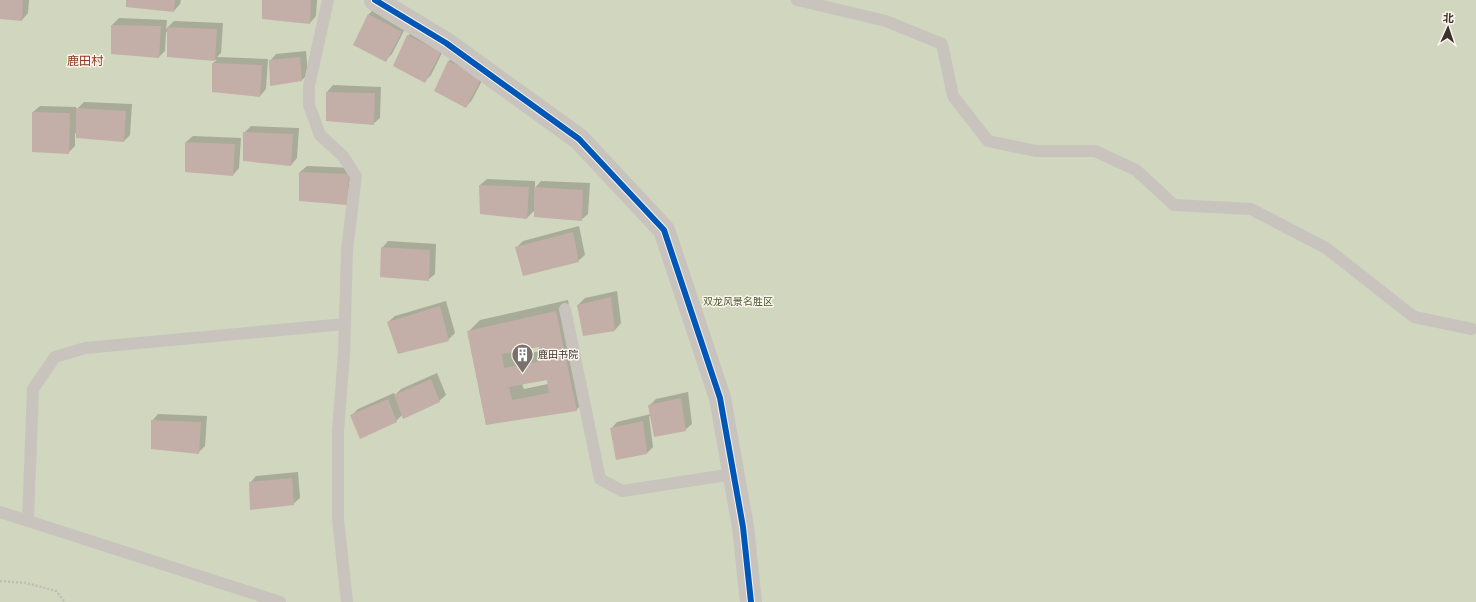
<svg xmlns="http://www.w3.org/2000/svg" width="1476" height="602" viewBox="0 0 1476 602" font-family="Arial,'Noto Sans SC',sans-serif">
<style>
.green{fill:#d1d6bf}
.shadow{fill:#0003;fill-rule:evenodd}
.building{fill:#c3afa7;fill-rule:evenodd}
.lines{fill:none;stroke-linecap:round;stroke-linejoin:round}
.path{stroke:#c2bbb6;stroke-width:2.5;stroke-dasharray:2 2;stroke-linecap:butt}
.lane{stroke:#c9c3be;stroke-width:12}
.street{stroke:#c9c3be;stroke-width:22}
.cycleway-casing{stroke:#fbf5ee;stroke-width:8}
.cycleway{stroke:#0057b8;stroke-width:6}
.labels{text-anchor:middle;stroke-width:3;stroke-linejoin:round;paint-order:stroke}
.park-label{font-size:10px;fill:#4a5a2e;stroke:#fbf5ee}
.poi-label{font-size:10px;fill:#3b302b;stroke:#fbf5ee;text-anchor:start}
.quarter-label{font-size:12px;fill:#8c3b22;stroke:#fbf5ee}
</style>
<rect width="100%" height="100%" fill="#f0ebe5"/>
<rect class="green" x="0" y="0" width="1476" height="602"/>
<g class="shadow">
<polygon points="0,0 29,0 28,13 22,20 0,18"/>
<polygon points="127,0 181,0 180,4 174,11"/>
<polygon points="263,0 317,0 316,16 310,23"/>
<polygon points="375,8 407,25 392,54 385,61 368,15"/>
<polygon points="119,18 167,20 166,29 174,21 223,23 221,53 217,57 268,59 266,89 260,96 213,63 217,60 168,56 168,32 166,32 165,51 159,57 112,53 112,25"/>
<polygon points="414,29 446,45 431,75 425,81 408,36"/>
<polygon points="306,51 308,74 302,80 270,61 276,54"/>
<polygon points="455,55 487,71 472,100 466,107 435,91 449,61"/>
<polygon points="333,85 381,87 380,118 373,124 327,92"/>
<polygon points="84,102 132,104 130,135 124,141 75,133 75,146 68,153 33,112 40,106 76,107 76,110"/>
<polygon points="251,126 299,128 297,158 291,165 244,133"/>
<polygon points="193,136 241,138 239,168 233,175 186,142"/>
<polygon points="307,166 355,168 347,204 300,172"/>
<polygon points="487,179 535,181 535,188 541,181 590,183 588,214 581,220 535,210 527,218 481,213 480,185"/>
<polygon points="579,226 585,255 578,261 516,248 523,241"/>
<polygon points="388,241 436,244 435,274 428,280 382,248"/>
<polygon points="617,291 621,323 615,330 578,305 585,298"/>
<path d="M568 300 588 398 576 410 486 424 468 332 480 320ZM540 345 541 351 516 356 515 350ZM547 379 548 384 524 389 522 384Z"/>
<polygon points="446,301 455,333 448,340 388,322 395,316"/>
<polygon points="437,373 446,395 439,401 402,415 396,421 352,415 358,409 394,393 395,395 401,389"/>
<polygon points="688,392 692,424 685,430 649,416 653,447 647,453 611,429 617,422 651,414 649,406 656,399"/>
<polygon points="158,414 207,416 205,446 198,453 152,421"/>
<polygon points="298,472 300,498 293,504 250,483 256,476"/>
</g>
<g class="building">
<polygon points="0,0 23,0 22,21 0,19"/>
<polygon points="126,0 175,0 174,12 126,7"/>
<polygon points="262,0 311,0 310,24 262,19"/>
<polygon points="368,14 402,32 386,62 353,45"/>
<polygon points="111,25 161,26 159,58 111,54"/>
<polygon points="167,27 217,29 215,61 167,57"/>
<polygon points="407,35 441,52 425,83 393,66"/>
<polygon points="300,57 302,81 270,86 269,60"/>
<polygon points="448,61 482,77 466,108 434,91"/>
<polygon points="212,63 262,65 260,97 212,92"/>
<polygon points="326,92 375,93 374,125 326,121"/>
<polygon points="76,108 126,111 124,142 76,138"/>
<polygon points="32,112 70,113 69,154 32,152"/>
<polygon points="243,132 293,134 291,166 243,161"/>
<polygon points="185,142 235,144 233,176 185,172"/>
<polygon points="299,172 349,174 347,205 299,201"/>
<polygon points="479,185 529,187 527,219 480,214"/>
<polygon points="534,187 583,190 582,221 534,217"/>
<polygon points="573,232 579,262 523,276 515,247"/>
<polygon points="381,247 430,250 429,281 380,277"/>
<polygon points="611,297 615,331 583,336 577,305"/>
<polygon points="440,306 449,341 398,354 387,322"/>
<path d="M556 311 577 411 486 425 467 331ZM539 347 542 361 504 368 502 354ZM547 380 549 393 512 400 509 387Z"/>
<polygon points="431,379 440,402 403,419 394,395"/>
<polygon points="681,398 686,431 654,437 648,405"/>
<polygon points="388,399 397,422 360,439 350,415"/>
<polygon points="151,420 201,422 199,454 151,449"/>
<polygon points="643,421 647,454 616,460 610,428"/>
<polygon points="292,478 294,505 250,510 249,482"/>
</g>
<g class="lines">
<polyline class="path" points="0,581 26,583 56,591 65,602"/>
<g class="lane">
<polyline points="328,0 309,86 309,105 320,135 343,156 356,176 347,250 344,354 338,431 338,519 347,602"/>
<polyline points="797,0 886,21 942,44 953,96 988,141 1036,151 1095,151 1136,170 1174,205 1251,209 1326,248 1414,317 1472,329"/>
<polyline points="565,309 600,479 622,491 734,474"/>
<polyline points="0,512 280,602"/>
<polyline points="28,521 33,389 55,357 85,348 345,324"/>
</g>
<polyline class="street" points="375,0 446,43 579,139 664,230 720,398 743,527 751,602"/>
<defs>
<polyline id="cycleway" points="375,0 446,43 579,139 664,230 720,398 743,527 751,602"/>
</defs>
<use href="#cycleway" class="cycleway-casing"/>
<use href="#cycleway" class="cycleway"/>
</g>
<defs>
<symbol id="building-pin" viewBox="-11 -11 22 30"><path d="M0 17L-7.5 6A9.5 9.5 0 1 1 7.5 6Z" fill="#7a716c" stroke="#fbf5ee"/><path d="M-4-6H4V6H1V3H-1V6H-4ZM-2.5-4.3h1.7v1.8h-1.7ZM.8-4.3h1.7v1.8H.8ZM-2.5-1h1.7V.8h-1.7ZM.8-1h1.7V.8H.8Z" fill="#fff"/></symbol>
</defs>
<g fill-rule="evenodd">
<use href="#building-pin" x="510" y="342" width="25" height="34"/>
</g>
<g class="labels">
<g class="park-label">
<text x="738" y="305">双龙风景名胜区</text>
</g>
<g class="poi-label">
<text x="538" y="358">鹿田书院</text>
</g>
<g class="quarter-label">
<text x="85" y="65">鹿田村</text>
</g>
</g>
<g transform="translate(1448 28) rotate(3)" stroke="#fbf5ee" stroke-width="3" paint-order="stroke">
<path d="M0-3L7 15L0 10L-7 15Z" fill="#3b302b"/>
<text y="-6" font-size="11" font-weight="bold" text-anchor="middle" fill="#3b302b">北</text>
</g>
</svg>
